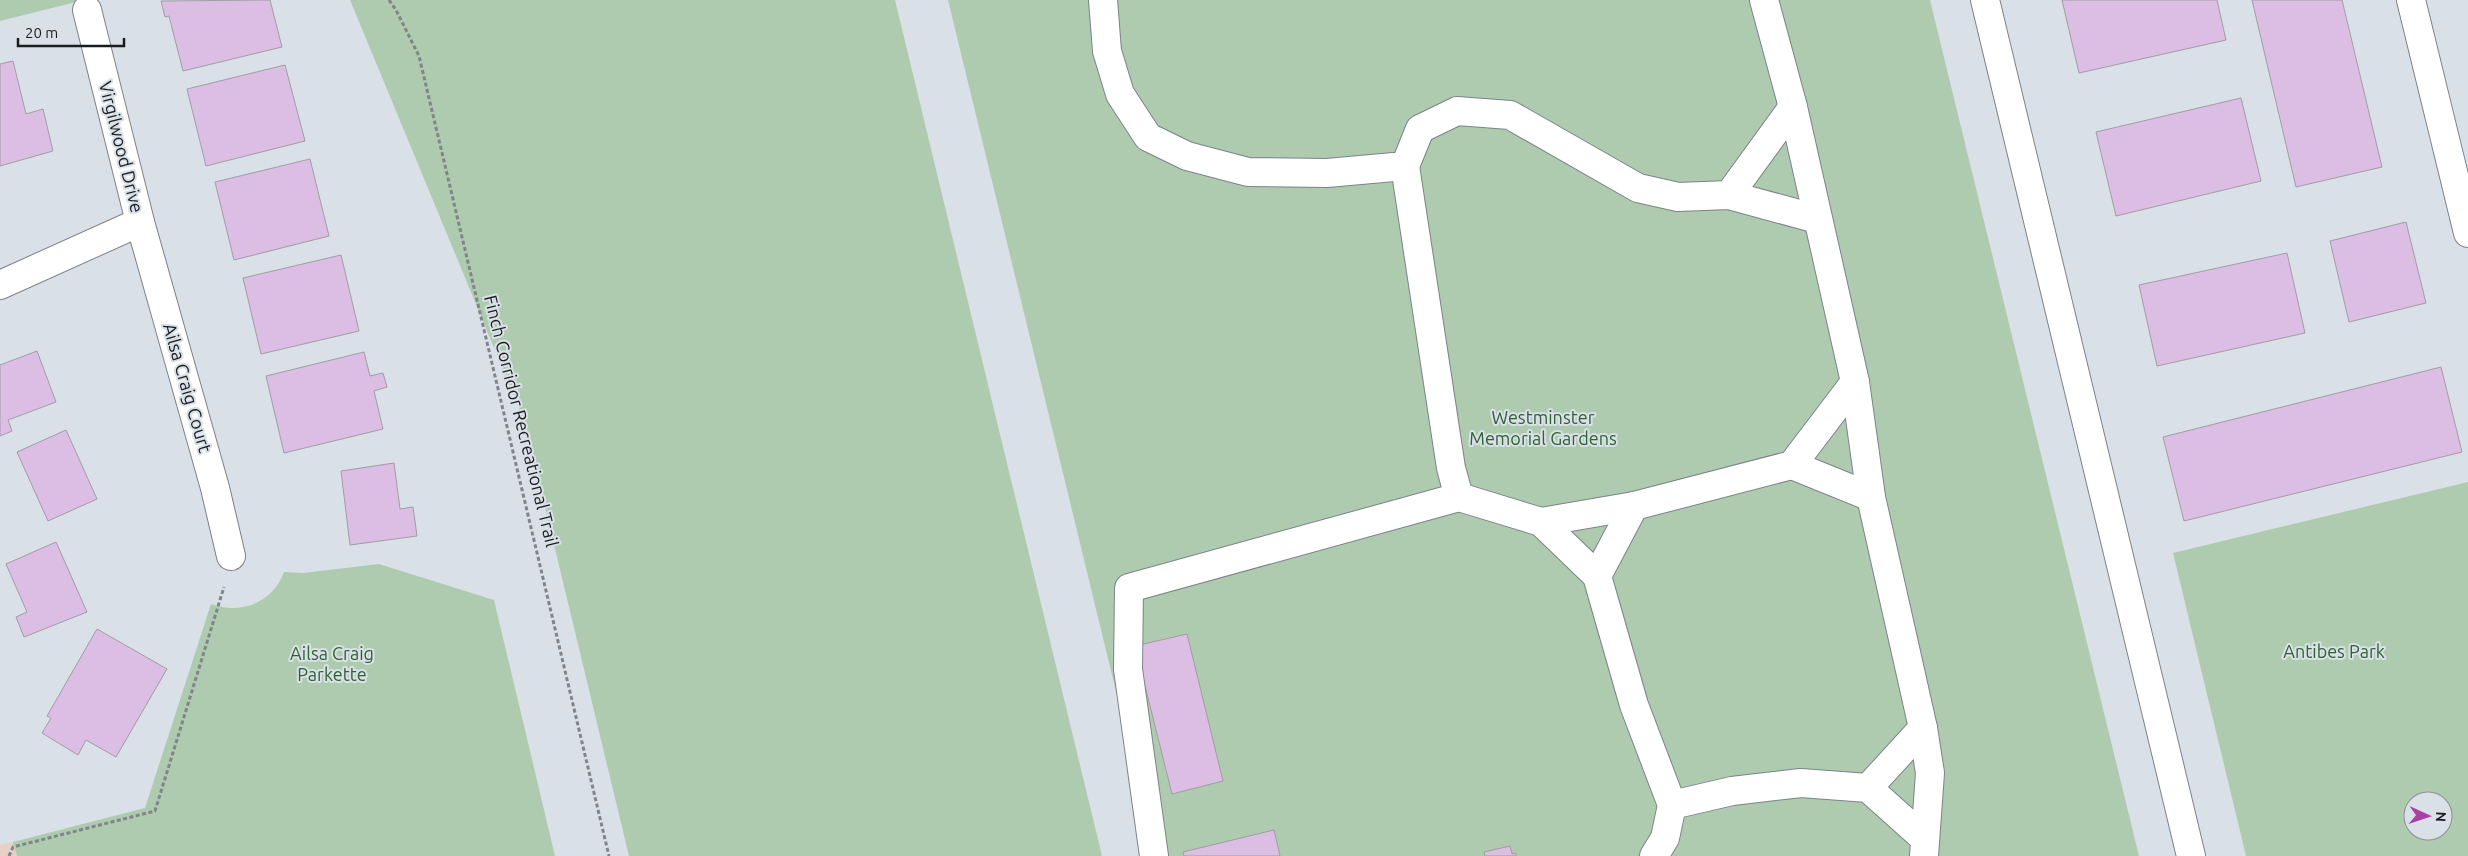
<svg xmlns="http://www.w3.org/2000/svg" width="2468" height="856" viewBox="0 0 2468 856" font-family="Ubuntu,sans-serif">
<style>
.education{fill:#e6d1c4}
.green{fill:#aecbaf;fill-rule:evenodd}
.building{fill:#dcbee5;stroke:#a29ca3}
.lines{fill:none;stroke-linecap:round;stroke-linejoin:round}
.minor-casing{stroke:#7c8388;stroke-width:30}
.path{stroke:#80858a;stroke-width:3;stroke-dasharray:4 2.5;stroke-linecap:butt}
.minor{stroke:#fff;stroke-width:28}
.labels{text-anchor:middle;stroke-width:4;stroke-linejoin:round;paint-order:stroke}
.street-label{font-size:18px;fill:#1a1d1f;stroke:#d9e0e7}
.park-label{font-size:18px;fill:#2f6233;stroke:#d9e0e7}
</style>
<rect width="100%" height="100%" fill="#d9e0e7"/>
<polygon class="education" points="13,842 17,856 0,856 0,845"/>
<g class="green">
<polygon points="0,0 84,0 0,21"/>
<polygon points="350,0 895,0 1102,856 629,856 524,420"/>
<polygon points="948,0 1930,0 2139,856 1156,856"/>
<path d="M2468 482V856H2246L2173 553ZM2413 801H2443V831H2413Z"/>
<path d="M379 564 494 600 555 856H17L13 842 145 808 211 604C240 615 273 603 284 572L303 573Z"/>
</g>
<g class="building">
<polygon points="270,0 282,47 183,71 169,16 165,17 161,1"/>
<polygon points="2062,0 2217,0 2226,40 2079,73"/>
<polygon points="2252,0 2342,0 2382,167 2296,187"/>
<polygon points="13,61 26,114 43,109 53,151 0,166 0,64"/>
<polygon points="285,65 305,141 206,166 187,89"/>
<polygon points="2241,98 2261,181 2116,216 2096,132"/>
<polygon points="310,159 329,236 234,260 215,182"/>
<polygon points="2406,222 2426,303 2349,322 2330,241"/>
<polygon points="2287,253 2305,333 2157,366 2139,285"/>
<polygon points="341,255 359,331 261,354 243,278"/>
<polygon points="37,351 56,402 8,420 12,431 0,436 0,365"/>
<polygon points="364,352 370,376 383,373 387,387 374,391 383,429 284,453 266,376"/>
<polygon points="2441,367 2462,452 2184,521 2163,437"/>
<polygon points="66,430 97,499 48,521 17,452"/>
<polygon points="394,463 400,509 413,507 417,536 350,545 341,471"/>
<polygon points="56,542 87,612 24,637 16,617 27,612 6,564"/>
<polygon points="97,629 167,669 116,757 86,740 78,755 42,733 51,718 47,716"/>
<polygon points="1187,634 1223,781 1172,794 1135,646"/>
<polygon points="1274,830 1280,856 1184,856 1183,852"/>
<polygon points="1510,846 1512,854 1516,853 1516,856 1485,856 1484,852"/>
</g>
<g class="lines">
<defs>
<g id="minor">
<polyline points="1103,0 1107,51 1120,94 1148,137 1187,156 1248,172 1327,173 1405,166 1420,129 1457,111 1510,115 1638,188 1678,197 1729,195 1817,219"/>
<polyline points="1764,0 1793,107 1855,382 1871,497 1923,728 1930,773 1924,856"/>
<polyline points="1985,0 2191,856"/>
<polyline points="2411,0 2468,233"/>
<polyline points="87,10 140,222 215,488 231,556"/>
<polyline points="1405,166 1451,468 1459,497 1541,522 1597,576 1634,705 1672,805 1665,838 1654,856"/>
<polyline points="1729,195 1793,107"/>
<polyline points="0,285 140,222"/>
<polyline points="1792,465 1871,497"/>
<polyline points="1541,522 1634,506 1792,465 1855,382"/>
<polyline points="1597,576 1634,506"/>
<polyline points="1868,788 1923,728"/>
<polyline points="1672,805 1732,791 1801,783 1868,788 1925,839"/>
<polyline points="1154,856 1128,669 1129,588 1459,497"/>
</g>
</defs>
<use href="#minor" class="minor-casing"/>
<g class="path">
<polyline points="389,0 396,10 419,56 609,856"/>
<polyline points="9,856 13,847 155,811 224,587"/>
</g>
<use href="#minor" class="minor"/>
</g>
<g class="labels">
<g class="street-label">
<text transform="translate(121 147) rotate(76)" y="6">Virgilwood Drive</text>
<text transform="translate(187 388) rotate(74)" y="6">Ailsa Craig Court</text>
<text transform="translate(521 421) rotate(76)" y="6">Finch Corridor Recreational Trail</text>
</g>
<g class="park-label">
<text x="1543" y="424">Westminster<tspan x="1543" dy="21">Memorial Gardens</tspan></text>
<text x="2334" y="658">Antibes Park</text>
<text x="332" y="660">Ailsa Craig<tspan x="332" dy="21">Parkette</tspan></text>
</g>
</g>
<g transform="translate(2428 816) rotate(93)"><circle r="24" fill="#d9e0e7" stroke="#8d9297"/>
<path d="M0-4L9 19L0 12L-9 19Z" fill="#a941a3"/>
<text y="-8" font-size="14" font-weight="bold" text-anchor="middle" fill="#1a1d1f">N</text>
</g>
<path d="M18 38v8h106v-8" fill="none" stroke="#1a1d1f" stroke-width="2.5"/>
<text x="25" y="38" font-size="15" fill="#1a1d1f" stroke="#d9e0e7" stroke-width="4" paint-order="stroke">20 m</text>
</svg>
